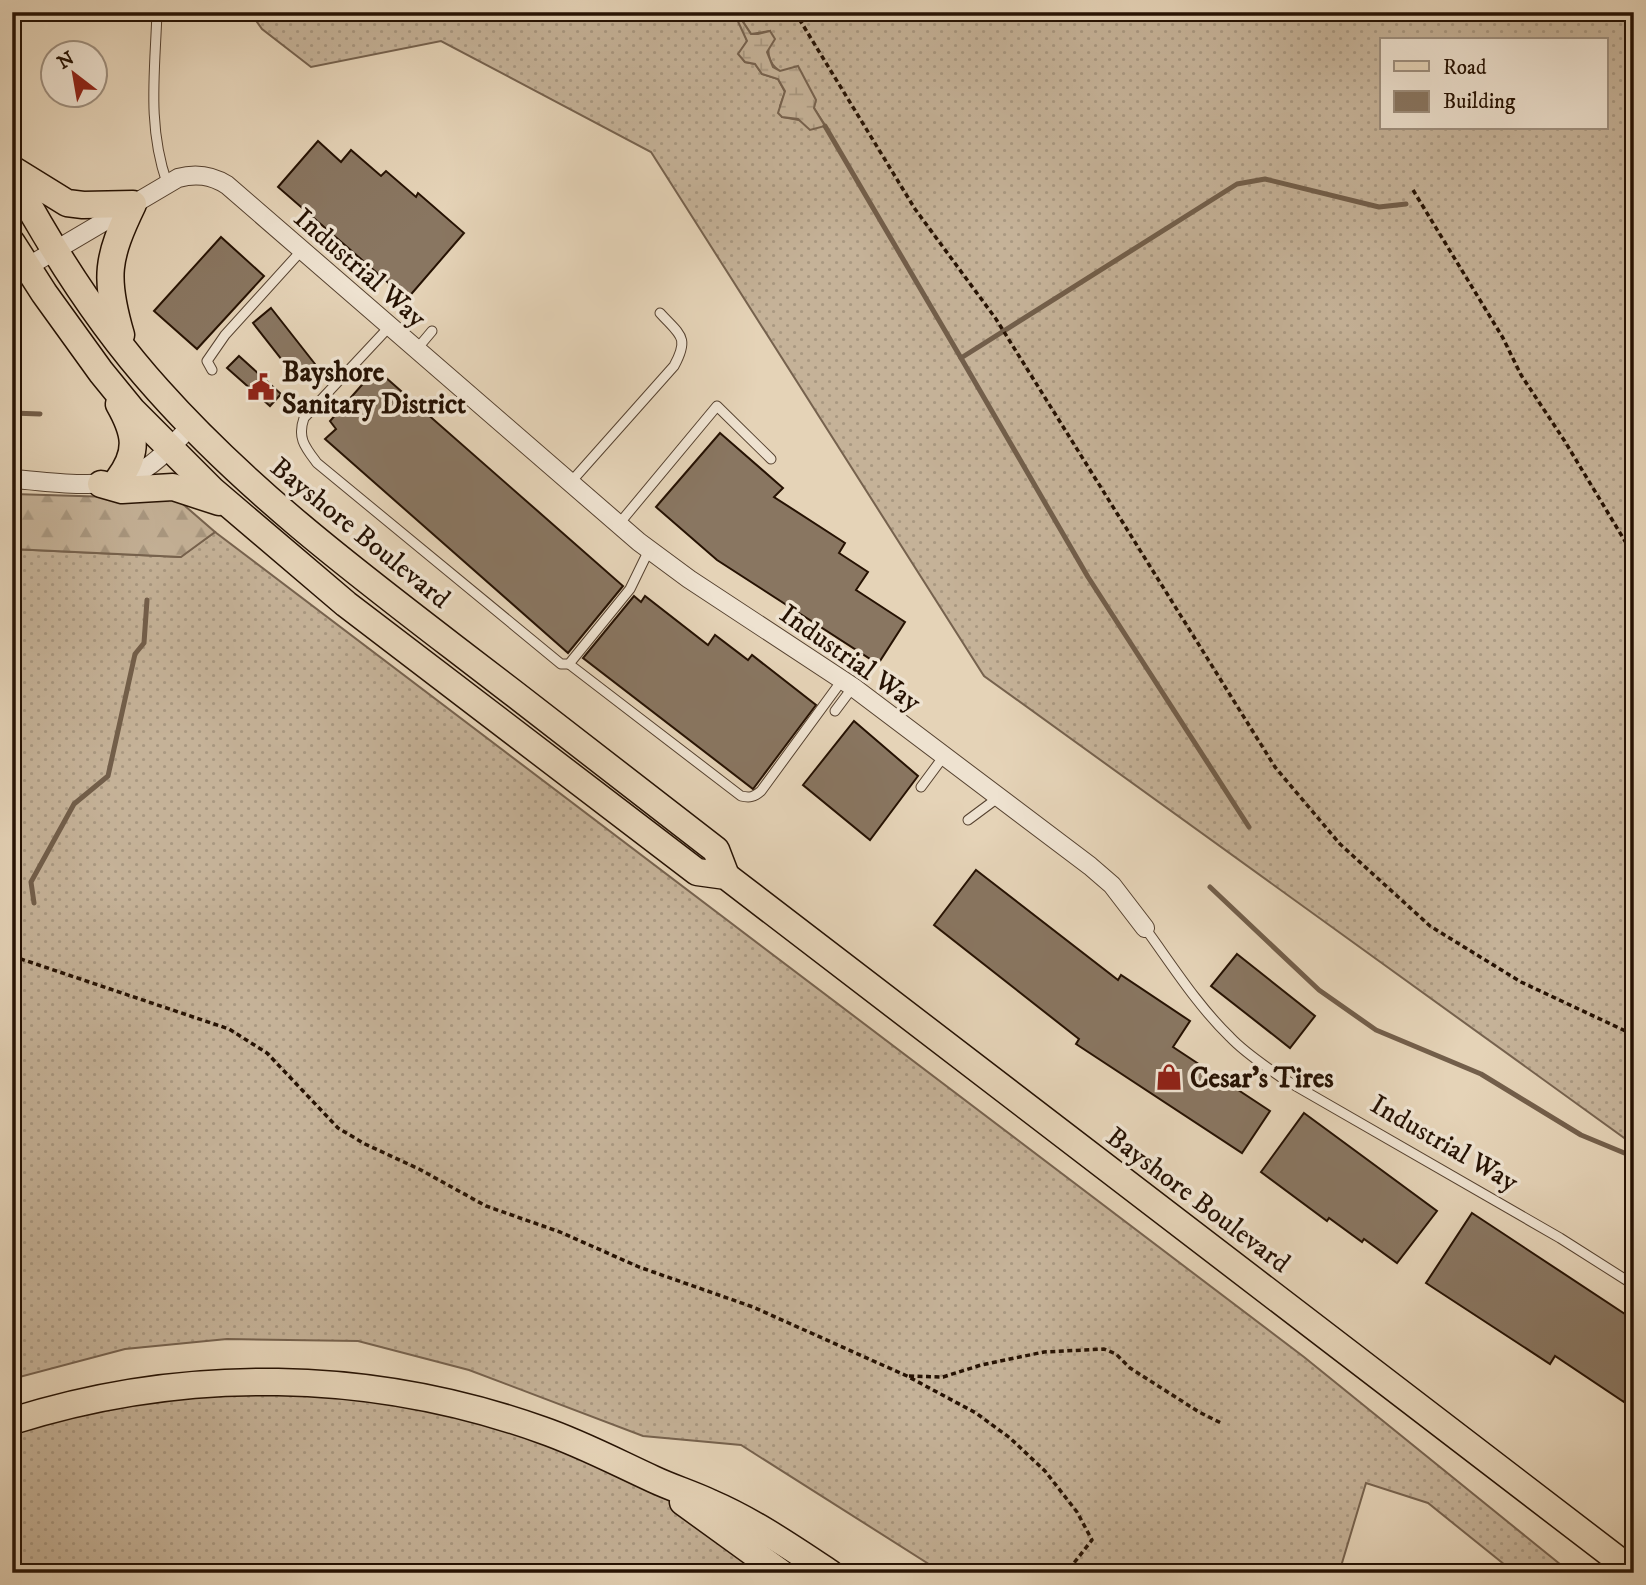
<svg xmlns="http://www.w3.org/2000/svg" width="1646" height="1585" viewBox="0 0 1646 1585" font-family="'IM FELL DW Pica',serif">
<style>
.grass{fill:url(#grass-dots);stroke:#76624e;stroke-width:2;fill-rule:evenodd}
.forest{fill:url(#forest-firs);stroke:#76624e;stroke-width:2}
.wetland{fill:url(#wetland-marsh);stroke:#76624e;stroke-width:2}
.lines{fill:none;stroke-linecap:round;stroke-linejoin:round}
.stream{stroke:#725e4a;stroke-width:5}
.building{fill:#897661;stroke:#261203;stroke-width:2}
.service-casing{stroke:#564230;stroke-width:11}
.minor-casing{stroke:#564230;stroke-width:20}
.primary-casing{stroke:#261203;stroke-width:29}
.path{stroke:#261203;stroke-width:3.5;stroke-dasharray:5 3.5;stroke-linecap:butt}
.service{stroke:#eee2d0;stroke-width:9}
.minor{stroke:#eee2d0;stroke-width:18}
.primary{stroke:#e5d3b7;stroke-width:26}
.labels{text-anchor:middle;stroke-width:7;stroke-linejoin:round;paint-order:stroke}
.street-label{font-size:28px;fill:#261203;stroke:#eee2d0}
.poi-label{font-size:28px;font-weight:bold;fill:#261203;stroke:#eee2d0;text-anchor:start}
</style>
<defs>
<pattern id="grass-dots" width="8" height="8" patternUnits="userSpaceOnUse" patternTransform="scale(1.75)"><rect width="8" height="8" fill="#c5b298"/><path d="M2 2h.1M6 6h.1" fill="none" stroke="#a99881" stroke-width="1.8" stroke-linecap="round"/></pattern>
<pattern id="forest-firs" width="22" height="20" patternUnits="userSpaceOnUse" patternTransform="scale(1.75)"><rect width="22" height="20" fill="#c5b298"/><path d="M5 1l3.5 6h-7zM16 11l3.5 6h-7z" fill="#a99881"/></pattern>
<pattern id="wetland-marsh" width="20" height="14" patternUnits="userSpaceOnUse" patternTransform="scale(1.75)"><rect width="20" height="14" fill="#c5b298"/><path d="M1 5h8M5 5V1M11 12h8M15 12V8" fill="none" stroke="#a99881"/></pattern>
</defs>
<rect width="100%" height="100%" fill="#e5d3b7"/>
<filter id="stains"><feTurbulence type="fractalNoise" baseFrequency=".00286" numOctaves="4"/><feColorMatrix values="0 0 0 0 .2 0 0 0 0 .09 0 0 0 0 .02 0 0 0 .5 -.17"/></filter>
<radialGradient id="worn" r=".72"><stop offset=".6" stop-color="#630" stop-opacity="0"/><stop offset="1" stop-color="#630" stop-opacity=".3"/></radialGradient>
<g class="grass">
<path d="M250 12H1634V1145L984 676 651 152 441 41 311 67 262 29ZM738 14 751 34 770 31C768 47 765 62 780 71L814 108 825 125 782 117 780 106 785 92 778 79 762 74 755 64 745 62 739 54 747 41ZM1382 40H1606V128H1382Z"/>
<polygon points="215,532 1304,1357 1571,1573 1515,1573 1428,1503 1366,1483 1339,1573 943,1573 741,1445 643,1436 469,1370 358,1341 227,1339 125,1349 12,1379 12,549 180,557"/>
<polygon points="347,1385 619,1462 781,1573 12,1573 12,1421 67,1405"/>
</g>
<polygon class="forest" points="13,494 177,499 215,532 181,557 12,549"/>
<polygon class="wetland" points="737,13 751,34 758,34 770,31 775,39 767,52 773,67 780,71 798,66 816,100 814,108 825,126 810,130 798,119 782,117 778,113 785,91 778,79 762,74 755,64 745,62 738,54 747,41 735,15"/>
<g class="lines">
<g class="stream">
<polyline points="825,126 961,358 1237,184 1265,179 1379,207 1406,204"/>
<polyline points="961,358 1088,577 1249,827"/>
<polyline points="12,413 40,414"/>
<polyline points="1210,887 1319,990 1376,1030 1481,1074 1581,1135 1634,1157"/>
<polyline points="34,903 31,882 74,804 108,776 135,654 144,643 147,600"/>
<polyline points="12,1064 18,1004"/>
</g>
</g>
<g class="building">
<polygon points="318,141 341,162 351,150 381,176 386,171 416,197 418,193 464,233 407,299 278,187"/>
<polygon points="221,237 264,276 197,349 154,311"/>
<polygon points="271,308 315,364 297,379 253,323"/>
<polygon points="239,356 281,394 270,406 227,368"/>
<polygon points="376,369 623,586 568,653 325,439 336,429 330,421"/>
<polygon points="720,433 783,488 774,497 845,543 839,553 868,572 856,590 905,622 878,664 717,560 656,507"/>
<polygon points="634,596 641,602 645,596 708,645 715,635 748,660 752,655 816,705 753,789 583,658"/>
<polygon points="854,721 918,776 870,840 803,785"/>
<polygon points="976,870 1118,980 1121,975 1190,1021 1173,1047 1270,1111 1242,1153 1076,1044 1079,1039 934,925"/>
<polygon points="1237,954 1315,1016 1290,1048 1211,986"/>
<polygon points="1304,1113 1437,1211 1397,1263 1364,1239 1362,1242 1329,1218 1327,1221 1261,1172"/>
<polygon points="1472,1213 1634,1320 1634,1401 1627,1396 1624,1402 1555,1356 1550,1364 1426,1283"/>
</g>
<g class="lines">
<defs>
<g id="service">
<path d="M157 12C155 72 147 125 167 183"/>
<path d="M390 326 304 418C297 438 305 447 317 463L561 664H569L630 589 649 550"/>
<polyline points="416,350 432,331"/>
<polyline points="212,370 207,361 225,335 302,250"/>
<path d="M570 483 674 366C690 337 680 335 660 313"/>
<polyline points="618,525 717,406 771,459"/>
<path d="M569 664 741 796C750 798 754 797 761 791L843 679"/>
<polyline points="835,711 853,687"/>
<polyline points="921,787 944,756"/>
<polyline points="968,820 999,797"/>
<path d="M1145 928C1172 965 1197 1005 1230 1037 1245 1053 1264 1065 1282 1078L1560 1238 1634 1285"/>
</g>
<g id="minor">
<path d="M27 267 178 178C196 173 211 175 227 185L639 542 689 579 853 687 1090 866 1112 885 1145 928"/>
<path d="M12 479C49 481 99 491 132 476 156 465 173 444 191 426"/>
</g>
<g id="primary">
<path d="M12 169 67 203 83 205 133 204C107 258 104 277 121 335"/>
<path d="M12 179 15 181C55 255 101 327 158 390 248 491 358 574 465 656 549 720 632 785 716 850L726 876"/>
<polyline points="12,243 44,293 101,372 132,410 212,490 346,604 697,872 726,876 1634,1572"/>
<path d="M118 480C139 452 136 434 119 404"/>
<polyline points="101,484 122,490 173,487 219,502"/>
<path d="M12 1421C186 1366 371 1369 542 1430 580 1443 616 1462 653 1479 672 1488 692 1494 711 1503 753 1521 792 1548 830 1573"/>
<polyline points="683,1502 781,1573"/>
</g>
</defs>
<use href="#service" class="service-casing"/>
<use href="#minor" class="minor-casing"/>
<use href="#primary" class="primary-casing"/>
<g class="path">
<polyline points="795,12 915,209 996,319 1275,767 1340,844 1430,926 1521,982 1634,1035"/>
<polyline points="1413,190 1503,338 1521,375 1564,440 1634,556"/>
<polyline points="12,956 229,1029 267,1053 338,1128 365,1144 419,1169 486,1206 560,1232 639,1267 753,1307 907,1376 976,1413 1010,1438 1045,1471 1077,1512 1092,1540 1066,1573"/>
<polyline points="909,1376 943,1377 981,1365 1044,1352 1104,1349 1116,1354 1130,1368 1199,1412 1221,1423"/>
</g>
<use href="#service" class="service"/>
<use href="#minor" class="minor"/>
<use href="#primary" class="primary"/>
</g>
<defs>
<symbol id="civic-bare" viewBox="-9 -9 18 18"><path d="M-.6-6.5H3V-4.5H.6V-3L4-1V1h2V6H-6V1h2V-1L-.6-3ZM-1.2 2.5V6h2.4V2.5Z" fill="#8f2418" stroke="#eee2d0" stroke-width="2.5" paint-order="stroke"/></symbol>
<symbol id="shop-bare" viewBox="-9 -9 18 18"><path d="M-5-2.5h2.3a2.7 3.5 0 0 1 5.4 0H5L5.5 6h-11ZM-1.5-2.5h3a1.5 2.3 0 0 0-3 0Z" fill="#8f2418" stroke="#eee2d0" stroke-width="2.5" paint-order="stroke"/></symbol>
</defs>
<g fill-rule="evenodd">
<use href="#civic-bare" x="242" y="368" width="38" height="38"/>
<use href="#shop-bare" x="1150" y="1058" width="38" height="38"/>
</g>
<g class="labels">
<g class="street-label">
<text transform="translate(361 267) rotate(41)" y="10">Industrial Way</text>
<text transform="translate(361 532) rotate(39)" y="10">Bayshore Boulevard</text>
<text transform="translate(851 657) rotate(35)" y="10">Industrial Way</text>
<text transform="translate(1445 1142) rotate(30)" y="10">Industrial Way</text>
<text transform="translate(1199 1199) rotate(37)" y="10">Bayshore Boulevard</text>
</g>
<g class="poi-label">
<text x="282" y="381">Bayshore<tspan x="282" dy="32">Sanitary District</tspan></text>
<text x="1190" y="1087">Cesar's Tires</text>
</g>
</g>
<rect width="1646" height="1585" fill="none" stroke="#e5d3b7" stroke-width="42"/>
<rect x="14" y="14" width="1618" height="1557" fill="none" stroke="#261203" stroke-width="3.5"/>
<rect x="21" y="21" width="1604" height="1543" fill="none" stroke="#261203" stroke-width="2"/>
<rect x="1380" y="38" width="228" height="91" fill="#eee2d0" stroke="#9e8f7e" stroke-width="2"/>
<rect x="1394" y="61" width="35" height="10" fill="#e5d3b7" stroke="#9e8f7e" stroke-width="2"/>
<text x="1443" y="74" font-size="21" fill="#261203">Road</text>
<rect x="1394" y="91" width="35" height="21" fill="#897661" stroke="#9e8f7e" stroke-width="2"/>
<text x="1443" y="108" font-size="21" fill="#261203">Building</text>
<g transform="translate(74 74) rotate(329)"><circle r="33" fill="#eee2d0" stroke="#9e8f7e" stroke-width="2"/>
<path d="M0-5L12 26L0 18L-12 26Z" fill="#8f2418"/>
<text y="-10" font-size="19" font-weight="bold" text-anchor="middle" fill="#261203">N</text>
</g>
<rect width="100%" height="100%" filter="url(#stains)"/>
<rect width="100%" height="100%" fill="url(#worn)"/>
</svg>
